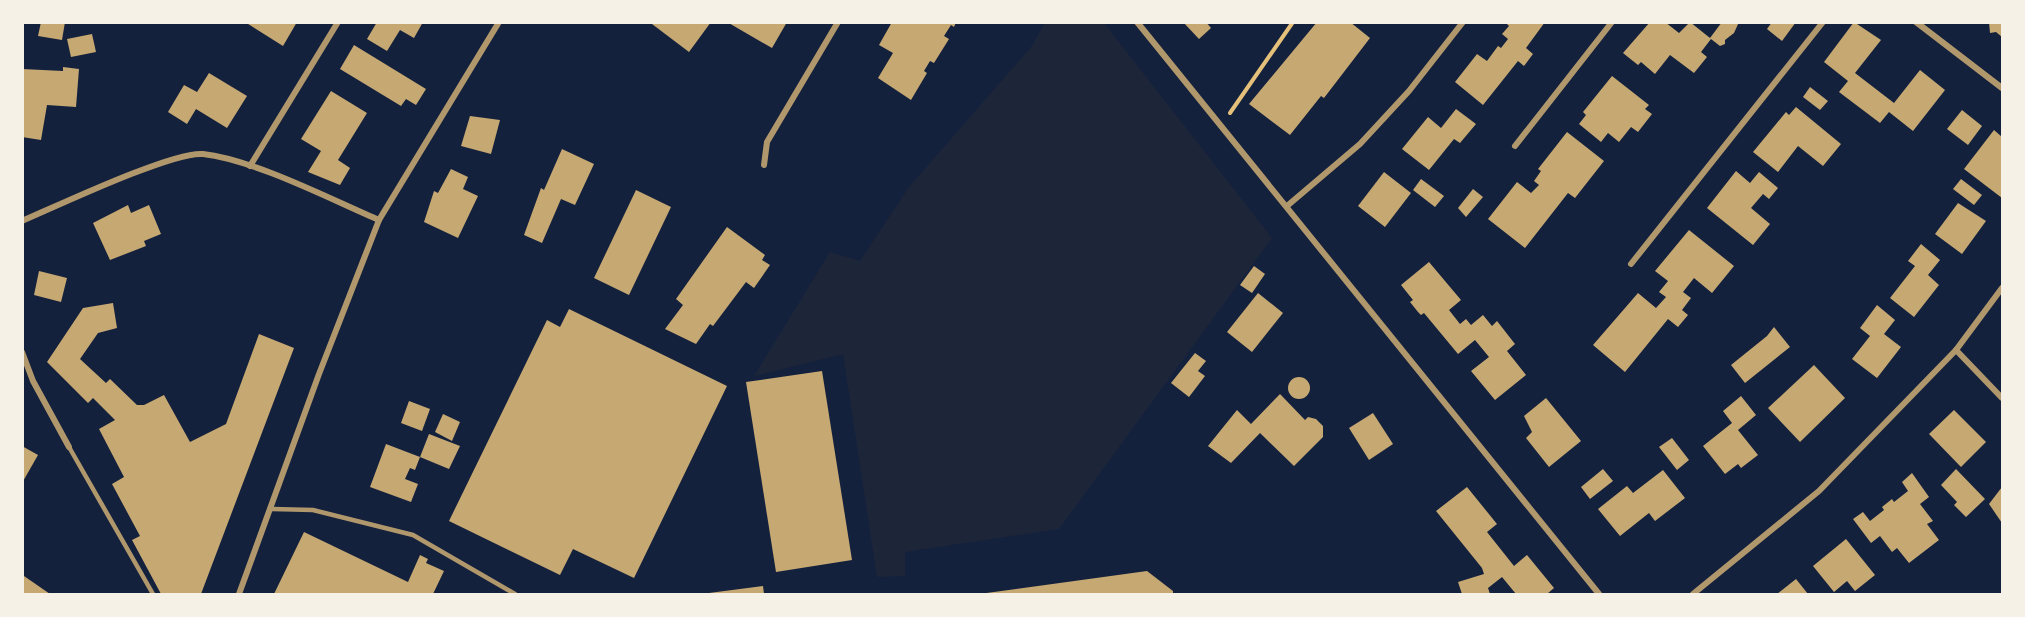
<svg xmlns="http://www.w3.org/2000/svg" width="2025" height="617" viewBox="0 0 2025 617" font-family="Spectral,serif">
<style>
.green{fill:#1d2539}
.building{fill:#c6a872}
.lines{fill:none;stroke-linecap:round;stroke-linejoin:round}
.path{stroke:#e5c07b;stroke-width:4}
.service{stroke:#b1986c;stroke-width:4.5}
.minor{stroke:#b1986c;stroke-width:6}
</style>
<rect width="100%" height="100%" fill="#14213d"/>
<polygon class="green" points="1045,23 1104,23 1272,238 1059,529 905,552 905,576 877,577 843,354 754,376 830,252 860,261 909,187 1031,47"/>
<g class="building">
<polygon points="41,22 65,22 62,40 38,36"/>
<polygon points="245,22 297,22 283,46"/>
<polygon points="377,22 423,22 414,38 400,30 387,51 367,39"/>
<polygon points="653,22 711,22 689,52 652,24"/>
<polygon points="727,22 787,22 772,48"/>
<polygon points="892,22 956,22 954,27 951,25 944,36 949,39 934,63 930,61 924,71 927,73 911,100 878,78 893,53 879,45"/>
<polygon points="1183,22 1206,22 1211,28 1199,39"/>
<polygon points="1317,22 1350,22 1370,38 1324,98 1321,96 1290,135 1249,104"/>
<polygon points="1505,22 1545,22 1526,48 1533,54 1524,66 1518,61 1483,105 1455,82 1477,54 1487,61 1498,46 1501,48 1508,39 1502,34 1509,26"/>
<polygon points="1650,22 1665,22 1679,33 1690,22 1710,38 1722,22 1739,22 1734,33 1725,40 1725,44 1720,46 1711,39 1701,52 1707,57 1694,73 1670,55 1655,74 1641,62 1638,65 1623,53"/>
<polygon points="1772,22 1796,22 1782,41 1767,29"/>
<polygon points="1854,22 1881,40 1855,73 1894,103 1920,70 1945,90 1913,131 1889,112 1880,123 1839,92 1848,81 1824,62"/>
<polygon points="1989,22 2002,22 2002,37 1996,32 1990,33"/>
<polygon points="92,34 96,52 71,57 67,39"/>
<polygon points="354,45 426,89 416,105 406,99 401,106 340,69"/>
<polygon points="63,67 79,69 76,107 47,105 41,140 22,137 22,69 63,71"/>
<polygon points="209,73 247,96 227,128 196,109 187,124 168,112 184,85 197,92"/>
<polygon points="1612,76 1649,105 1645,109 1652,114 1638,132 1631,127 1619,142 1608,133 1601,142 1579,124 1586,115 1583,112"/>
<polygon points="1810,87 1828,101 1820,110 1803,97"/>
<polygon points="331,91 367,113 338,160 350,168 340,185 308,172 321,151 301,139"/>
<polygon points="1796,107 1841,144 1823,166 1798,146 1778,172 1753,152 1786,112 1789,115"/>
<polygon points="1456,109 1476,124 1460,143 1454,139 1429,170 1402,149 1428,117 1441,128"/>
<polygon points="1962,110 1982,126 1968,145 1947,129"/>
<polygon points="470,116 500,120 491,154 461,146"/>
<polygon points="1994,130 2002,137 2002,198 1964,169"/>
<polygon points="1567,132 1604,161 1575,198 1568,193 1525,248 1488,219 1517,182 1531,193 1539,185 1534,181 1541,171 1538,169"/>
<polygon points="562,149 594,164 575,205 561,199 542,243 524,235 541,188 544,190"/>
<polygon points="451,169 468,177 463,189 478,196 458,238 424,222 434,191 438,193"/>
<polygon points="1736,171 1750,183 1759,172 1778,188 1769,199 1763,194 1751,208 1770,224 1753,245 1707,208"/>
<polygon points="1384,172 1411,193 1385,227 1358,206"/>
<polygon points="1421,179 1444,196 1435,207 1413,190"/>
<polygon points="1961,179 1982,195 1974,205 1953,189"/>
<polygon points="1473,189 1483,197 1466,217 1458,208"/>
<polygon points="636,190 671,207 629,295 594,278"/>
<polygon points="1958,203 1986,221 1962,254 1935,234"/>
<polygon points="128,205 131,213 149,205 161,234 144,241 146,246 110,260 93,223"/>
<polygon points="727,227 765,255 762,260 770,265 754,288 746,282 713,326 710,324 696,344 665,329 683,305 676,299"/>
<polygon points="1689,230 1734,266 1712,293 1694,278 1683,292 1691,298 1682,310 1688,315 1678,327 1668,319 1625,372 1593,345 1638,293 1656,308 1666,297 1659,292 1668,281 1655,271"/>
<polygon points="1921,244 1940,260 1928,275 1939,285 1914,317 1890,298 1915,266 1908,261"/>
<polygon points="1429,262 1461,300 1449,310 1460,324 1466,319 1471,325 1483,315 1492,326 1497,321 1515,344 1507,351 1526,375 1495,400 1471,371 1489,357 1475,340 1458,354 1424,313 1421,315 1418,312 1410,302 1413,300 1401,285"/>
<polygon points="1254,266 1265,274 1252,293 1240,285"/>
<polygon points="39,271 67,278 61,302 34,295"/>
<polygon points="1258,293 1283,313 1252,352 1227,332"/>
<polygon points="113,303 117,328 98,333 80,359 106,383 110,379 137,405 144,405 164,395 190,442 226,424 259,334 294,348 201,594 161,594 132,540 140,536 112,484 124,477 99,429 115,420 93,398 88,403 47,362 83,308"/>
<polygon points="1877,305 1895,320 1884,334 1901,347 1877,378 1852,359 1870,336 1860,328"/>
<polygon points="569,309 727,386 634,578 573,549 560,575 449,521 547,320 560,327"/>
<polygon points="1774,327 1790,347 1745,383 1731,365 1767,336"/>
<polygon points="1195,353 1206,361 1198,371 1205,376 1189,397 1171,383"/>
<polygon points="1814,365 1845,398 1800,442 1768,408"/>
<polygon points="822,371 852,560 776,572 746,382"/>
<circle cx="1299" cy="388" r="11"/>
<polygon points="1280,394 1305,420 1308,417 1316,419 1323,426 1323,437 1294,466 1260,433 1231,463 1208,446 1237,410 1251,424"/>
<polygon points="1741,396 1756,415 1738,430 1758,455 1741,468 1738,464 1725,474 1703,446 1732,423 1723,411"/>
<polygon points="1546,398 1581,441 1549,467 1526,438 1532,432 1524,416"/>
<polygon points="409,401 430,409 422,431 401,423"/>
<polygon points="1954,410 1986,442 1961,467 1929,434"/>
<polygon points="1373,413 1393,444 1369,460 1349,428"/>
<polygon points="443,414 460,422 452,441 435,432"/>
<polygon points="429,434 460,446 449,469 420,457 415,470 410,468 405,479 418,484 411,502 370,487 386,444 420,457"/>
<polygon points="1672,438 1689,460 1677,470 1659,447"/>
<polygon points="22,446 38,455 22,483"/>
<polygon points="1603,469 1613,481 1590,499 1581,487"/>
<polygon points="1956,469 1985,499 1966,517 1954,505 1957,502 1941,485"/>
<polygon points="1663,470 1685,498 1655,521 1649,513 1620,536 1598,509 1627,486 1633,493"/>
<polygon points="1912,473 1929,497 1920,504 1933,521 1927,524 1939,540 1909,563 1897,548 1892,552 1880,536 1871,543 1853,519 1863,512 1870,521 1884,510 1882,507 1892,499 1894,502 1908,491 1902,482"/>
<polygon points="1467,487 1497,524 1487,532 1514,566 1527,555 1554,588 1547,594 1516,594 1502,577 1488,588 1490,594 1462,594 1458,582 1484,574 1482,568 1436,511"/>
<polygon points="2002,487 2002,523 1989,504"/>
<polygon points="304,532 408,582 420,555 428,559 426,563 444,571 433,594 274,594"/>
<polygon points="1846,539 1875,575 1855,591 1847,581 1834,592 1813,566"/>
<polygon points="1147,571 1173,591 1173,594 979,594"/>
<polygon points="24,576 50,594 22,594"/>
<polygon points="1796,579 1808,594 1777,594"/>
<polygon points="763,586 764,594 709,594 709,593"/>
</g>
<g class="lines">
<polyline class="path" points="1230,113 1293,22"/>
<g class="service">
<polyline points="69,447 153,594"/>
<polyline points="272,509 313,510 413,535 515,594"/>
</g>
<g class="minor">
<polyline points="1137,22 1599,594"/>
<polyline points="1916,22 2002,88"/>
<polyline points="1515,146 1612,22"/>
<polyline points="764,165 767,142 838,22"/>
<polyline points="250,166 338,22"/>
<polyline points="1287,206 1360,144 1409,91 1463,22"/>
<path d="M22 221C57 206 173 151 203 154 255 160 330 199 379 220"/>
<polyline points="1631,264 1823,22"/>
<polyline points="1956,350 2002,398"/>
<polyline points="22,352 33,381 69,447"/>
<polyline points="239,594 319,374 379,220 499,22"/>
<polyline points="1693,594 1819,491 1956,350 2002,288"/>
</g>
</g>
<rect width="2025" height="617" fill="none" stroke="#f6f1e7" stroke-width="48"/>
</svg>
